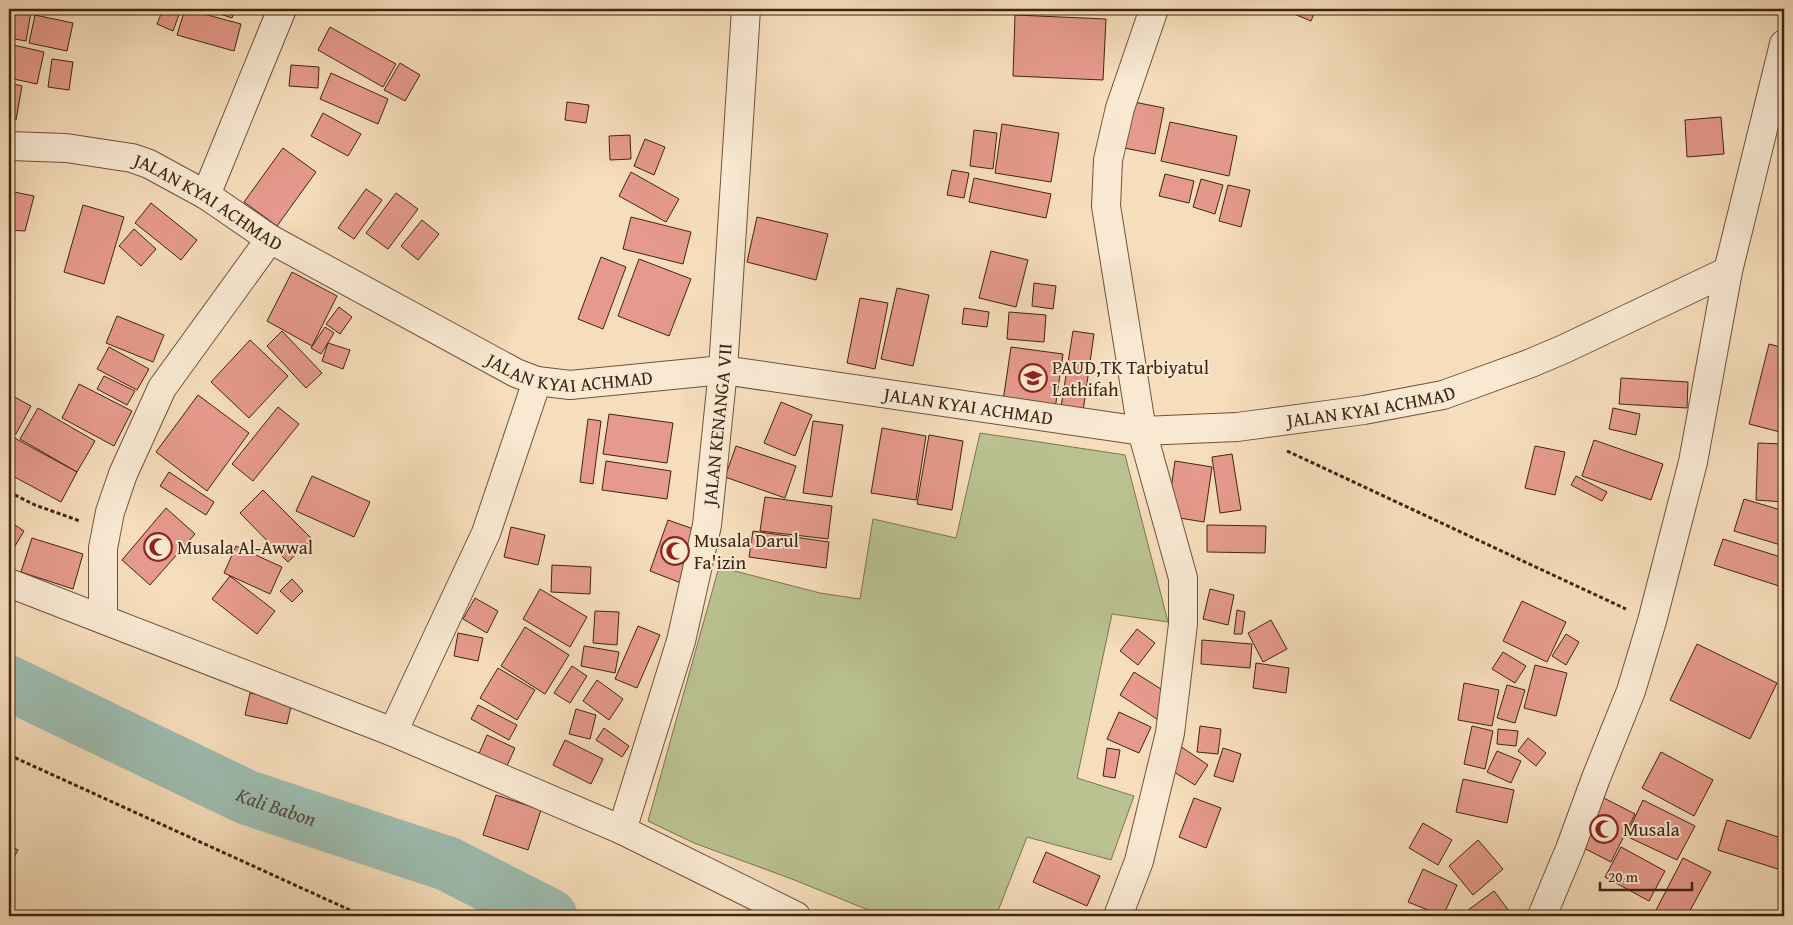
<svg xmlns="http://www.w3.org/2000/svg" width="1793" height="925" viewBox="0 0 1793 925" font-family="'Gentium Book Plus',serif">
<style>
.green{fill:#bac292;stroke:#7d7352}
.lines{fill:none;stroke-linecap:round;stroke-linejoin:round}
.river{stroke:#9dbcaf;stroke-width:55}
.building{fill:#e69a8d;stroke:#402411}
.street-casing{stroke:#6e523c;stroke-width:30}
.path{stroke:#402411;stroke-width:3;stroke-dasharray:4 2.5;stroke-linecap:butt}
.street{stroke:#f9e9d3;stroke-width:28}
.labels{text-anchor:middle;stroke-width:4;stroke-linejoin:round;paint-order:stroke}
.street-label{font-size:19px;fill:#402411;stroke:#f9e9d3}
.poi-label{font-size:19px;fill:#402411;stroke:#f9e9d3;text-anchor:start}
.water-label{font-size:20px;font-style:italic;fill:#574a38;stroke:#f9e9d3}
</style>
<rect width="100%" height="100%" fill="#f6ddbb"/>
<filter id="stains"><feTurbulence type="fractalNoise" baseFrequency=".004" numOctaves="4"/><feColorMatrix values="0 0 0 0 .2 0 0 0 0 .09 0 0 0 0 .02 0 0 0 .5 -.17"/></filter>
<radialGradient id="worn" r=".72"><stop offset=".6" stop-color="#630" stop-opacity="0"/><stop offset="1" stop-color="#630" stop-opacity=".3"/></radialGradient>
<polygon class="green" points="980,433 1125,455 1168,622 1112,614 1077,778 1134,796 1111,860 1027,837 996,916 883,916 792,879 694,843 648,821 719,567 820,593 860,599 873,519 956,538"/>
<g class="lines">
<path class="river" id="s1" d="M9 683 246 797 448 864 550 916"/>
</g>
<g class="building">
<polygon points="9,9 31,12 26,41 9,38"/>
<polygon points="26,9 55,9 54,14"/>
<polygon points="163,9 181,9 173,31 157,24"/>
<polygon points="185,9 241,24 234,51 177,35"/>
<polygon points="205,9 235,9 232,18"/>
<polygon points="384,9 403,9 401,15"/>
<polygon points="1282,9 1316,9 1311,21"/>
<polygon points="35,15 73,23 67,51 29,43"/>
<polygon points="1015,15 1106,19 1103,80 1013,76"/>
<polygon points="330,27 396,64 383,87 318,50"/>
<polygon points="9,44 44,52 37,84 9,78"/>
<polygon points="52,59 73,62 69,90 48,87"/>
<polygon points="400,63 420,75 405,101 384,90"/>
<polygon points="291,65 319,67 318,88 289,86"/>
<polygon points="331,73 388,99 378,124 320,99"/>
<polygon points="9,83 22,86 16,120 9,118"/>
<polygon points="567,102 589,105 586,123 565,120"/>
<polygon points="1134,102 1164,108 1155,154 1124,148"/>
<polygon points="323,113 361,134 348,156 311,136"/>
<polygon points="1721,117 1724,154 1687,157 1685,120"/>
<polygon points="1170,122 1237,136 1229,176 1161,161"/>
<polygon points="1002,124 1059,133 1051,182 995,173"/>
<polygon points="974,130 997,133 993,169 970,166"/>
<polygon points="630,135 631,159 610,160 609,136"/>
<polygon points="645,139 665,147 654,175 634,166"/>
<polygon points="283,148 316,172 277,226 244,202"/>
<polygon points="952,170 969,173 964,198 947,195"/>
<polygon points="631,172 679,199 666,222 619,196"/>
<polygon points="1165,174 1194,181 1189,203 1159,196"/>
<polygon points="974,178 1051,194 1046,218 969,202"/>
<polygon points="1201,179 1223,185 1215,214 1193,207"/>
<polygon points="1228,185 1250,190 1241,227 1219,221"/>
<polygon points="366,189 382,200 354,239 338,228"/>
<polygon points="9,191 34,196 25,231 9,230"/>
<polygon points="396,193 418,209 388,249 366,233"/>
<polygon points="151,203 197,240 181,260 135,223"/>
<polygon points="83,205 124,217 104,284 64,272"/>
<polygon points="631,217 691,232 683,264 623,249"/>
<polygon points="757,217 828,234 816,280 747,262"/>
<polygon points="422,220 439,234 418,260 401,246"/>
<polygon points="134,229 156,249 141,266 119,246"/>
<polygon points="991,251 1028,260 1016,307 979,298"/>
<polygon points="601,257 626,267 603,329 578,319"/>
<polygon points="639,259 691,279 669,336 618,316"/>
<polygon points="292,272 337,296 312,346 267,321"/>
<polygon points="1034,283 1056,286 1053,309 1032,306"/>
<polygon points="897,288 929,295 913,366 881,359"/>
<polygon points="9,294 15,296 9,318"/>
<polygon points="860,298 888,303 875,369 847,363"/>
<polygon points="339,307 352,317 340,334 326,324"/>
<polygon points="964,308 989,312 987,327 962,324"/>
<polygon points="1009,312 1046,315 1044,342 1007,339"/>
<polygon points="117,316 164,335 153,362 106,343"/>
<polygon points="325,327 334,333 321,354 311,348"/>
<polygon points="282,331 322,373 306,388 267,346"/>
<polygon points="1073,331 1094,334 1083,411 1061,407"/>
<polygon points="250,340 288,376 249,418 211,382"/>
<polygon points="328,343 350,350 343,369 322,361"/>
<polygon points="1769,344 1784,348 1784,433 1749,424"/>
<polygon points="109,347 149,369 137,390 97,369"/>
<polygon points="1011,347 1063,354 1055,409 1003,401"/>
<polygon points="104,376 135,391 127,405 97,389"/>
<polygon points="1621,378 1688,382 1687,408 1619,404"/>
<polygon points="79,384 132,411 114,446 62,418"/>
<polygon points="11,395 31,406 16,434 9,430 9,399"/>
<polygon points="198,395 249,433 207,491 156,452"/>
<polygon points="781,402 812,415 795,456 764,443"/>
<polygon points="278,407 299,424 253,481 232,464"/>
<polygon points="38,408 95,441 77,472 20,439"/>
<polygon points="1613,408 1640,414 1636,435 1609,429"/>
<polygon points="609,414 673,423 667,463 603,454"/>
<polygon points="588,419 601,421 593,484 580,482"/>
<polygon points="813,421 843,425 832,497 803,493"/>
<polygon points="882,428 926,436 916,500 871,493"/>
<polygon points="9,435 77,472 61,502 9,474"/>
<polygon points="929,435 963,441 952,510 917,504"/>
<polygon points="1594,440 1663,464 1651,500 1582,476"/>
<polygon points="1758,443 1784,444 1784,502 1756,500"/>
<polygon points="736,446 796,466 785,498 725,477"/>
<polygon points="1535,446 1565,452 1555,495 1525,488"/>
<polygon points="1232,454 1241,510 1220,513 1212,457"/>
<polygon points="606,461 671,471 667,499 602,490"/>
<polygon points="1175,461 1212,467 1204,522 1167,516"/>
<polygon points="169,472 214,502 206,515 160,486"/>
<polygon points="312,476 370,502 354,537 296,511"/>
<polygon points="1576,476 1607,492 1602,501 1571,485"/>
<polygon points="263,490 312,539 288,562 240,513"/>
<polygon points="765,497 832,506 828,539 760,531"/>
<polygon points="1744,499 1784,511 1784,546 1734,531"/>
<polygon points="166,508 195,534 150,585 122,560"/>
<polygon points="668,520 699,531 681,583 650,571"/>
<polygon points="9,521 24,531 9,556"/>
<polygon points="1207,525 1266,526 1265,553 1207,552"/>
<polygon points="511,527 545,535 538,565 504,557"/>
<polygon points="753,531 829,542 826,568 749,557"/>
<polygon points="32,538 83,554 73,589 21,572"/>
<polygon points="1723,539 1784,558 1784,568 1779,586 1714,565"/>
<polygon points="236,546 282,567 270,594 224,573"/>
<polygon points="552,565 591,567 590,594 551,592"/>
<polygon points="230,576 275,611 257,634 212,599"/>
<polygon points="292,579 303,591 292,602 280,591"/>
<polygon points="540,589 587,617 570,647 523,619"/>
<polygon points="1210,589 1234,595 1228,625 1203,619"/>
<polygon points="475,598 498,611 487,633 463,619"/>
<polygon points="1522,601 1566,622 1547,662 1503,641"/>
<polygon points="1237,610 1245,612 1242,634 1234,634"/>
<polygon points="595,611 619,612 617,645 593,643"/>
<polygon points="1271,620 1287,649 1263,662 1248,633"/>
<polygon points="638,626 660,635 637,688 615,679"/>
<polygon points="525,627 569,655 545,694 501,666"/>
<polygon points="1137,629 1155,643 1138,665 1120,651"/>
<polygon points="458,633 483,638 478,661 454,656"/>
<polygon points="1566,634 1579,642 1566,665 1552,656"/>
<polygon points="1202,640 1252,644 1250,668 1201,664"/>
<polygon points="1697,644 1777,683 1750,739 1670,700"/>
<polygon points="584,646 619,652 615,673 581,666"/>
<polygon points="1503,652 1526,666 1515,683 1492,669"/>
<polygon points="1256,663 1289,668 1286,693 1253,688"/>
<polygon points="1535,665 1567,673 1556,716 1524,708"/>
<polygon points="572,666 587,676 570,703 554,693"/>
<polygon points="498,668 535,690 517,720 480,698"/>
<polygon points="1134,672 1172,696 1157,719 1120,695"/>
<polygon points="597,680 623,699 609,720 583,701"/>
<polygon points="1464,683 1499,690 1492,726 1458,720"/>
<polygon points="1507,685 1525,690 1515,723 1497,718"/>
<polygon points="250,693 292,702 287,724 245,715"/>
<polygon points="478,705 517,725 509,740 471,719"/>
<polygon points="576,709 596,715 590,739 569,734"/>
<polygon points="1119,712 1151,727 1139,753 1107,739"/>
<polygon points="1200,726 1221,729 1218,754 1197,752"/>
<polygon points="1472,726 1493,731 1485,769 1464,764"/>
<polygon points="604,728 629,746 622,757 596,740"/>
<polygon points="1498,729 1518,731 1516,746 1497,744"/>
<polygon points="487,735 515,748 506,768 478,756"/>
<polygon points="1528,738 1546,753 1536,766 1518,751"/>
<polygon points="565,740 603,759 591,784 553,765"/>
<polygon points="1180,746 1208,765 1195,785 1166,767"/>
<polygon points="1107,748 1120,750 1115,778 1103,776"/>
<polygon points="1223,748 1241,754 1233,782 1214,776"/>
<polygon points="1497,751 1521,761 1511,783 1487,772"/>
<polygon points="1661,752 1713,780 1694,816 1642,788"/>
<polygon points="1463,779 1514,790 1507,823 1456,812"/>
<polygon points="496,795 541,810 528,850 483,835"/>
<polygon points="1598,795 1635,814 1611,862 1574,843"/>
<polygon points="1194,798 1221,808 1206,848 1179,837"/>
<polygon points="1643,800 1695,826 1677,860 1626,836"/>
<polygon points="1727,820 1784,839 1784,871 1718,850"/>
<polygon points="1423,823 1452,840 1438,865 1409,848"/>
<polygon points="1478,840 1503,869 1473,895 1449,866"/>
<polygon points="9,845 18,850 9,866"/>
<polygon points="1621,847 1665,871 1649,901 1605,877"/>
<polygon points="1046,852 1100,876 1087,906 1033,882"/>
<polygon points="1683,858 1711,872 1687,916 1653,916"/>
<polygon points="1423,869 1457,885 1443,916 1408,902"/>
<polygon points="1494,891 1509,911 1502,916 1460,916"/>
</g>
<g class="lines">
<defs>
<g id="street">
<path id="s2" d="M9 146 66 148 132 158 149 164 206 195 270 239 516 373 537 381 570 385 723 370 1142 431 1237 427 1364 410 1443 395 1531 363 1564 349 1728 271"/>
<polyline points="206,195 282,9"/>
<polyline points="9,583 393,732 622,830 796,916"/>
<polyline points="103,618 103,548 110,512 123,474 162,388 270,239"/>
<polyline points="393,732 486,533 537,381"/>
<path id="s3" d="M622 830 681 641 707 525 723 370 746 9"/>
<polyline points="1118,916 1139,861 1170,733 1183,624 1183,578 1142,431 1106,206 1108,160 1120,108 1154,9"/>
<polyline points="1542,916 1570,849 1596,778 1631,691 1652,621 1693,462 1728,271 1784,44"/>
</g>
</defs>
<use href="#street" class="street-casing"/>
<g class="path">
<polyline points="1287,451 1626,609"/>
<polyline points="9,492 35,505 80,521"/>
<polyline points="9,755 363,916"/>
</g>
<use href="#street" class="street"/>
</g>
<defs>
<symbol id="school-ring" viewBox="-11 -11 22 22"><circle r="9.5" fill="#f9e9d3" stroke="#8f2418" stroke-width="1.5"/><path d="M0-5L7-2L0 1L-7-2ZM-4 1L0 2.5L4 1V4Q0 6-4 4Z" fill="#8f2418"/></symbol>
<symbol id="mosque-ring" viewBox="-11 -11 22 22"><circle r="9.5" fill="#f9e9d3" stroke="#8f2418" stroke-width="1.5"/><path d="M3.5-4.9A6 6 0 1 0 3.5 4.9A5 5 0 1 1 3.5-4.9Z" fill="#8f2418"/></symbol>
</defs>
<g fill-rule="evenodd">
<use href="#school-ring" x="1017" y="362" width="32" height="32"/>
<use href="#mosque-ring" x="142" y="531" width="32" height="32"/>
<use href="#mosque-ring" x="659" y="535" width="32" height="32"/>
<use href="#mosque-ring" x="1588" y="813" width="32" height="32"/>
</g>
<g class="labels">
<g class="street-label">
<text dy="7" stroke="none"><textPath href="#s2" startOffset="212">JALAN KYAI ACHMAD</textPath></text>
<text dy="7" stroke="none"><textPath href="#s2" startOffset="618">JALAN KYAI ACHMAD</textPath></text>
<text dy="7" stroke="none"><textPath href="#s2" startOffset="1428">JALAN KYAI ACHMAD</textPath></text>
<text dy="7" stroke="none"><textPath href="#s2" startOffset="1022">JALAN KYAI ACHMAD</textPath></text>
<text dy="7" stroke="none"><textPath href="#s3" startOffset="418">JALAN KENANGA VII</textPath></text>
</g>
<g class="poi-label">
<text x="1052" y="374">PAUD,TK Tarbiyatul<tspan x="1052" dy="22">Lathifah</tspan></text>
<text x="694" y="547">Musala Darul<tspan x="694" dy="22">Fa'izin</tspan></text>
<text x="177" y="554">Musala Al-Awwal</text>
<text x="1623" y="836">Musala</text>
</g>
<g class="water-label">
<text dy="7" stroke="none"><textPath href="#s1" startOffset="295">Kali Babon</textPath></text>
</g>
</g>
<rect width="1793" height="925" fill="none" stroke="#f6ddbb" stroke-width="30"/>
<rect x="10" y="10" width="1773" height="905" fill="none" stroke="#402411" stroke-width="2.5"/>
<rect x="15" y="15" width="1763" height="895" fill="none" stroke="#402411"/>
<path d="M1600 882v8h92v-8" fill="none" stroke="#402411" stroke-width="2.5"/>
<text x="1608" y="882" font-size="15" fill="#402411" stroke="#f9e9d3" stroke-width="4" paint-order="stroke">20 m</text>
<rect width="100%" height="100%" filter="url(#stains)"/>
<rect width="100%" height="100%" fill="url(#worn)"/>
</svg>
